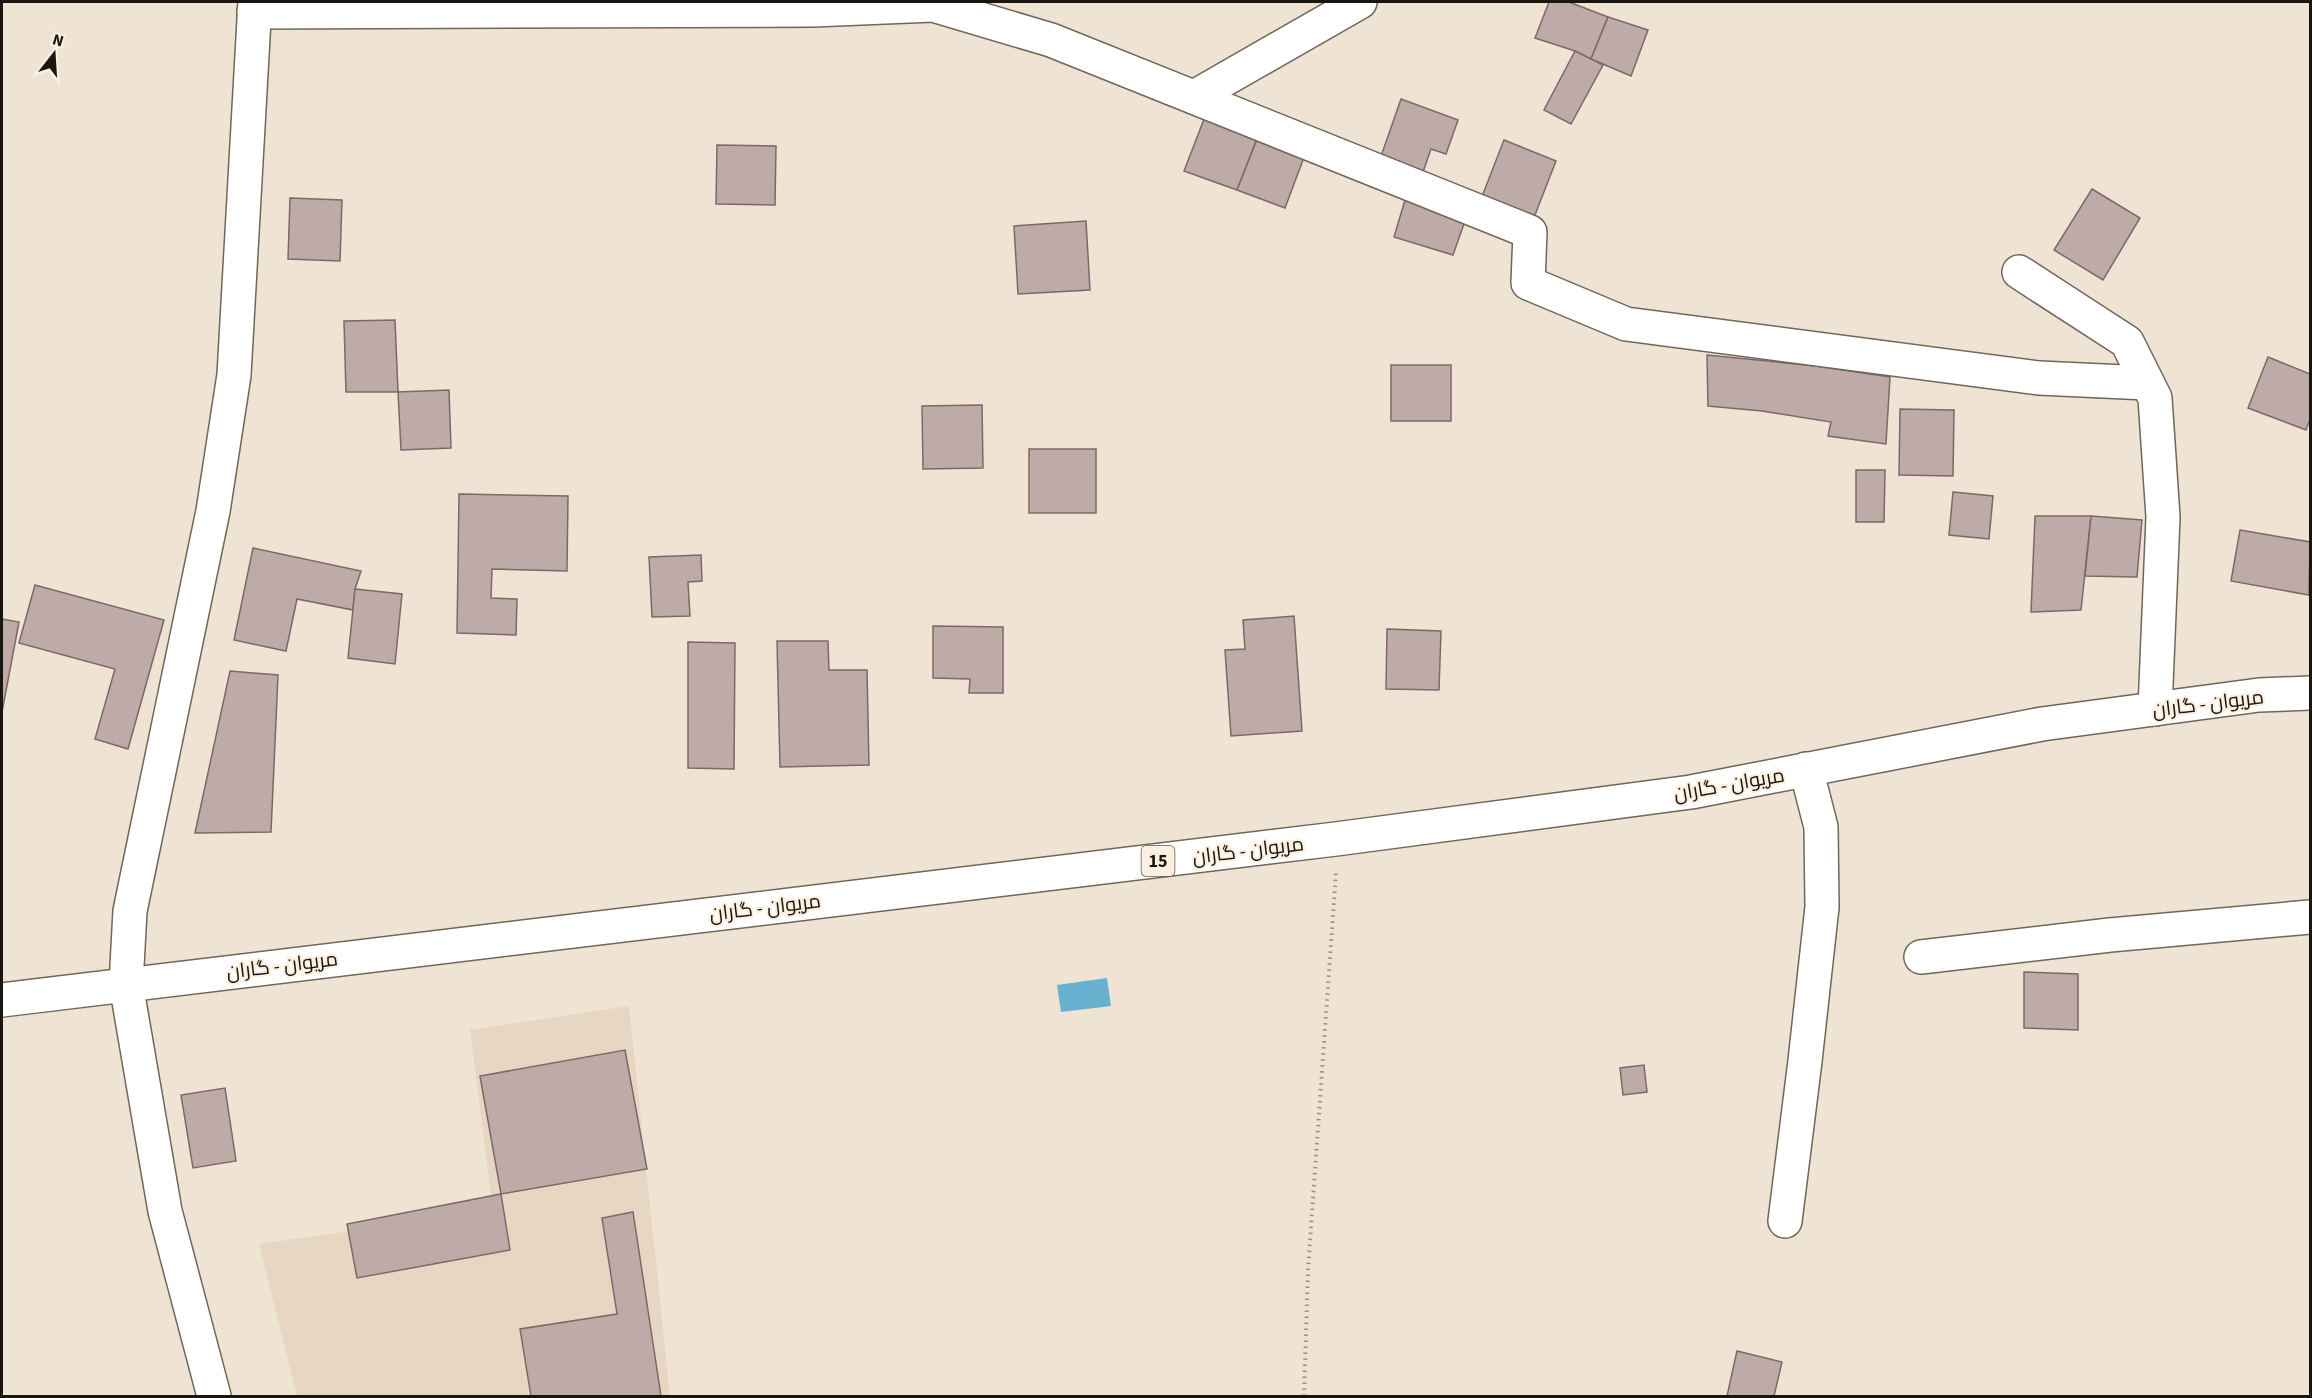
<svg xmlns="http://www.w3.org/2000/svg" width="2312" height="1398" viewBox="0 0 2312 1398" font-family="'Source Sans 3',Cairo,sans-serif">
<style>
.built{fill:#e7d6c1}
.water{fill:#68b0cf}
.building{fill:#beaaa7;stroke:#7c6967;stroke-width:1.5}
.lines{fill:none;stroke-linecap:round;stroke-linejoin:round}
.minor-casing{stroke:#706659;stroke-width:36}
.major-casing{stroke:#706659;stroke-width:36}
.path{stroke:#999085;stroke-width:4;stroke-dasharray:1.5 4.5;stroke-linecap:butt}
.minor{stroke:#fff;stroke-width:33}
.major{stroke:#fff;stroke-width:33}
.labels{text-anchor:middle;stroke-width:4.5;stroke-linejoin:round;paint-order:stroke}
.shield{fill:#fcf0e1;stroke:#5d574e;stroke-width:1.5}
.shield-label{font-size:18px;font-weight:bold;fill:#19150f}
.street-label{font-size:20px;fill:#19150f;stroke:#fcf0e1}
</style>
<rect width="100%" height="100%" fill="#efe3d4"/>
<polygon class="built" points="629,1006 670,1396 297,1396 259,1244 493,1211 470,1030"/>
<polygon class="water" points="1107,978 1111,1006 1061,1012 1057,985"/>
<g class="building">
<polygon points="1549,2 1569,2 1608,17 1591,59 1575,51 1535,38"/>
<polygon points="1608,17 1648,30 1631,76 1591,59"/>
<polygon points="1575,51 1603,65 1571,124 1544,110"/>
<polygon points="1401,99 1458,120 1446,154 1431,149 1421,178 1379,162"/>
<polygon points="1206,114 1259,134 1237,190 1184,171"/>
<polygon points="1259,134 1306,152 1285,208 1237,190"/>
<polygon points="1504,140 1556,161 1533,220 1481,199"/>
<polygon points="717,145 776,146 775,205 716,204"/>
<polygon points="2092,189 2140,218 2103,280 2054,250"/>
<polygon points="290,198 342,200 340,261 288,259"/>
<polygon points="1405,200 1465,221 1453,255 1394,237"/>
<polygon points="1086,221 1090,290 1018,294 1014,226"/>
<polygon points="395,320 398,392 346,392 344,321"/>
<polygon points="1707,355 1816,366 1890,377 1886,444 1828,436 1831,422 1762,411 1708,406"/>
<polygon points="2268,357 2310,374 2310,419 2306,430 2248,408"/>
<rect x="1391" y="365" width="60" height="56"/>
<polygon points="449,390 451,448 401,450 398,392"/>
<polygon points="982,405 983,468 923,469 922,406"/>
<polygon points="1900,409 1954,410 1953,476 1899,475"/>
<rect x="1029" y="449" width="67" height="64"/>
<polygon points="1856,470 1885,470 1884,522 1856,522"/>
<polygon points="1953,492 1993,496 1989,539 1949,535"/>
<polygon points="459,494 568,496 567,571 492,569 491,598 517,599 516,635 457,633"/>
<polygon points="2035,516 2091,516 2081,610 2031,612"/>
<polygon points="2091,516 2142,520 2137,577 2085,576"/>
<polygon points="2240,530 2310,542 2309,595 2231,581"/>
<polygon points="253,548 361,571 355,589 353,610 297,599 286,651 234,640"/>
<polygon points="701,555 702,581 688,582 690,616 652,617 649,557"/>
<polygon points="35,585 164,620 128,749 95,739 115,669 19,643"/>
<polygon points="355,589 402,594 395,664 348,658"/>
<polygon points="1294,616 1302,731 1231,736 1225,650 1245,649 1243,620"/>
<polygon points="2,619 19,622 2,712"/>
<polygon points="933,626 1003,627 1003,693 969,693 970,679 933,678"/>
<polygon points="1387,629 1441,631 1439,690 1386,689"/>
<polygon points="777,641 828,641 829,670 867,670 869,765 780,767"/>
<polygon points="688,642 735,643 734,769 688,768"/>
<polygon points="230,671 278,675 271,832 195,833"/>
<polygon points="2024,972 2078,974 2078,1030 2024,1028"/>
<polygon points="625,1050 647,1169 501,1194 480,1076"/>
<polygon points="1644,1065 1647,1092 1623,1095 1620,1068"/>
<polygon points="225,1088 236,1161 193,1168 181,1095"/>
<polygon points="501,1194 510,1250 357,1278 347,1224"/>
<polygon points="633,1212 661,1396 531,1396 520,1329 617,1314 602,1218"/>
<polygon points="1737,1351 1782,1362 1774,1396 1727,1396"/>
</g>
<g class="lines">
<defs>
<g id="minor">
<polyline points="254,12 813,10 933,5 1051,40 1530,232 1528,283 1626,324 2039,378 2147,383"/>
<polyline points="1194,97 1360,2"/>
<polyline points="2019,272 2127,342 2155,398 2163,517 2155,709"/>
<polyline points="1921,957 2110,935 2310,917"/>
<polyline points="1785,1221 1805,1061 1822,907 1821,827 1806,769"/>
<polyline points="214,1396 165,1211 126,984 130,911 213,511 234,375 255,2"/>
</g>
<polyline id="major" points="2,1000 1336,839 1691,792 2042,724 2259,695 2310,693"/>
</defs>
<use href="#minor" class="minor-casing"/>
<use href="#major" class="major-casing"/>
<polyline class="path" points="1304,1396 1308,1270 1336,873"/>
<use href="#minor" class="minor"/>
<use href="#major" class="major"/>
</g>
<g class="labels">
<rect class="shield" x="1141.5" y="846" width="33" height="30" rx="4.5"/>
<g class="shield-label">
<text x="1158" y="867">15</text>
</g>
<g class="street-label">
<text transform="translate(2208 703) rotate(-7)" y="7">مریوان - گاران</text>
<text transform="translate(1729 784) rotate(-10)" y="7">مریوان - گاران</text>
<text transform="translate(1248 850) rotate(-7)" y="7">مریوان - گاران</text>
<text transform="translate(765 907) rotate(-7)" y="7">مریوان - گاران</text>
<text transform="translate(282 965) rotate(-7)" y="7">مریوان - گاران</text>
</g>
</g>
<rect width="2312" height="1398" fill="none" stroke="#19150f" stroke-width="6"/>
<g transform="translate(54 54) rotate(17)" stroke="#fcf0e1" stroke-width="4.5" paint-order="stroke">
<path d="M0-4.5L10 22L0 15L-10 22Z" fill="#19150f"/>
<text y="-9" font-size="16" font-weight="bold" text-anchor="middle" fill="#19150f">N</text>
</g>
</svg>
